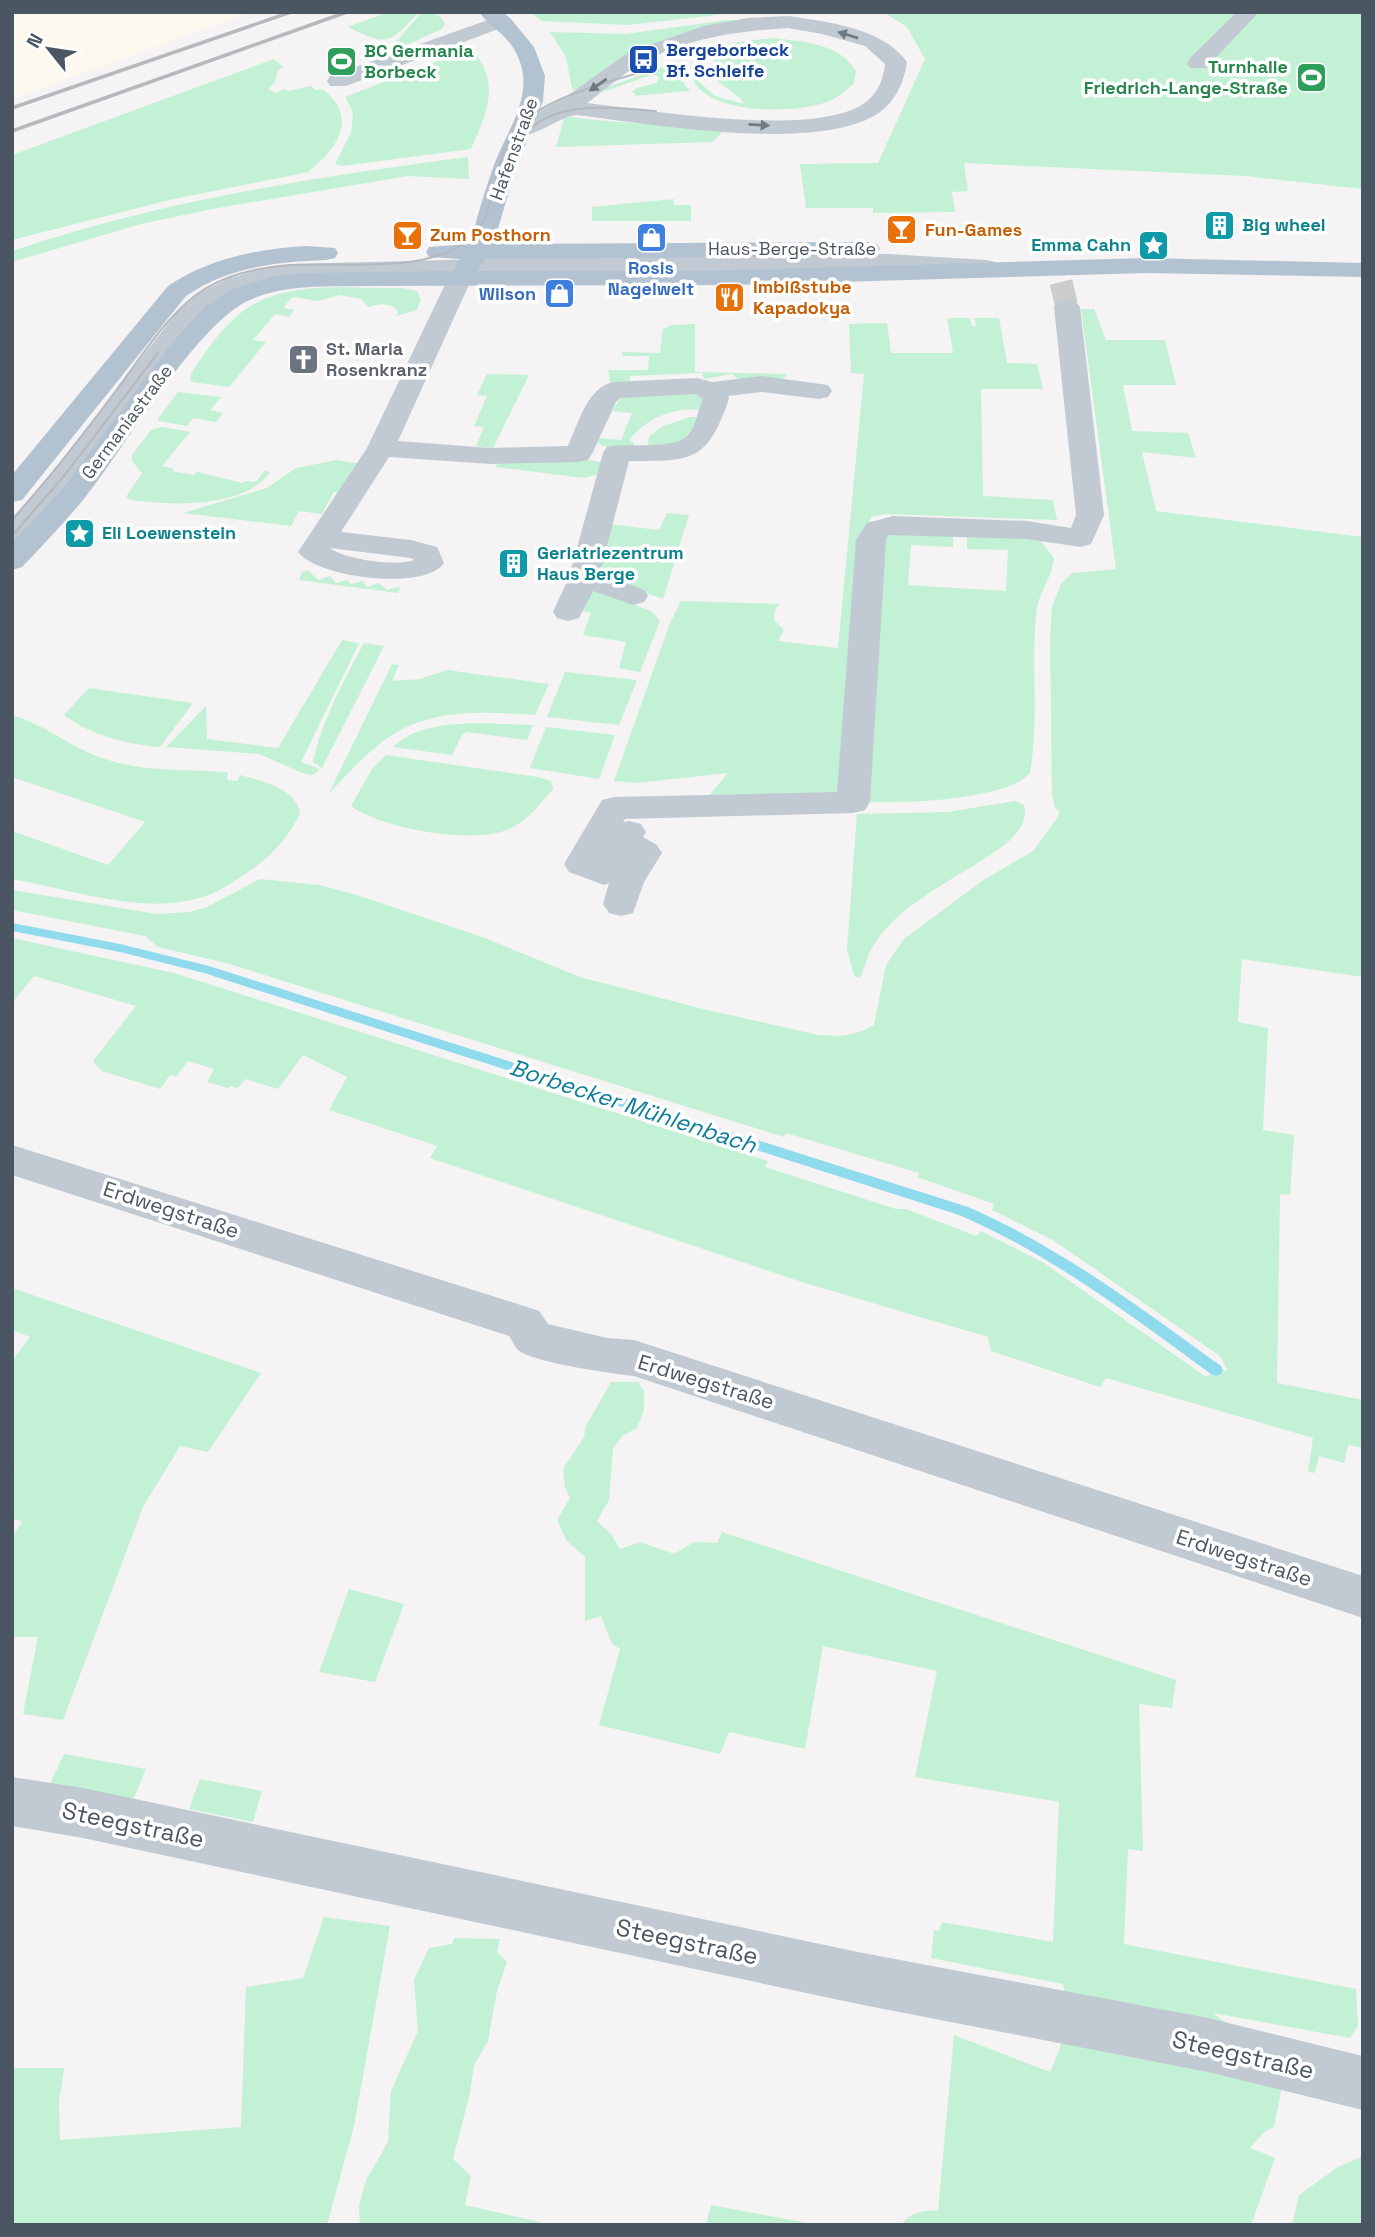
<svg xmlns="http://www.w3.org/2000/svg" width="1375" height="2237" viewBox="0 0 1375 2237" font-family="'Space Grotesk',sans-serif">
<style>
.commercial{fill:#fdf9ef}
.green{fill:#c3f1d5;fill-rule:evenodd}
.lines{fill:none;stroke-linecap:round;stroke-linejoin:round}
.stream{fill:#90daee;fill-rule:evenodd}
.minor-tunnel{stroke:#caccce;stroke-width:23;stroke-dasharray:23 11;stroke-linecap:butt}
.minor{fill:#c1cad2;fill-rule:evenodd}
.major{fill:#b3c2d1;fill-rule:evenodd}
.tram{stroke:#b5b8bd;stroke-width:2}
.rail{stroke:#b5b8bd;stroke-width:3.5}
.oneway{fill:#6e7983}
.labels{text-anchor:middle;stroke-width:7;stroke-linejoin:round;paint-order:stroke}
.far-transit-label{font-size:18px;font-weight:bold;fill:#164399;stroke:#fff;text-anchor:start}
.far-leisure-label{font-size:18px;font-weight:bold;fill:#27864d;stroke:#fff;text-anchor:start}
.far-street-label{font-size:18px;fill:#4a5661;stroke:#fff}
.far-culture-label{font-size:18px;font-weight:bold;fill:#0d838f;stroke:#fff;text-anchor:start}
.far-food-label{font-size:18px;font-weight:bold;fill:#c56008;stroke:#fff;text-anchor:start}
.far-shop-label{font-size:18px;font-weight:bold;fill:#366cbe;stroke:#fff}
.far-worship-label{font-size:18px;font-weight:bold;fill:#5b616d;stroke:#fff;text-anchor:start}
.street-label{font-size:21px;fill:#4a5661;stroke:#fff}
.water-label{font-size:23px;font-style:italic;fill:#0c7c9b;stroke:#fff}
.near-street-label{font-size:24px;fill:#4a5661;stroke:#fff}
</style>
<rect width="100%" height="100%" fill="#f5f3f3"/>
<polygon class="commercial" points="12,12 251,12 12,99"/>
<g class="green">
<path d="M388 12H419C388 44 389 47 348 27Z"/>
<path d="M422 12C432 12 441 15 445 24L442 29 404 46 396 42Z"/>
<polygon points="529,12 744,12 627,25 542,21"/>
<polygon points="883,12 1363,12 1363,189 1246,176 964,163 968,191 952,192 955,212 873,213 873,208 806,208 800,164 878,163 925,59 907,27"/>
<polygon points="728,20 737,20 702,27 574,90 572,89 566,57 550,32 625,34"/>
<path d="M774 38C804 42 839 43 856 71L854 83C845 92 836 99 824 103 792 113 719 114 697 86 692 81 692 73 694 67 701 42 751 41 774 38ZM715 50 718 51 713 65 716 80 740 98 744 104 715 96 698 81 700 60Z"/>
<path d="M471 48C501 84 488 110 471 149L342 166 335 164 351 133 353 112 345 97Z"/>
<path d="M274 59 283 67 278 70 275 82 268 89 277 93 283 89 288 91 311 86 316 90 322 89C358 115 340 147 308 172L169 200 12 240V155Z"/>
<polygon points="681,61 684,63 682,81 690,91 634,96 636,94 632,92 637,88 657,83 659,77 653,74 606,91 599,90"/>
<path d="M567 117C619 123 671 125 724 131L712 142 556 147 564 118Z"/>
<path d="M468 157 469 179 408 176 212 209 141 224 12 262V251C161 201 314 177 468 157Z"/>
<polygon points="674,199 674,205 691,205 691,221 592,221 592,207"/>
<path d="M402 288 417 291 421 299 417 310 396 316 398 312 393 306 381 304 368 307 361 299 340 295 318 301 292 297 283 308 294 310 289 317 275 314 253 340 266 342 229 387 192 382 190 380 191 374C205 352 221 328 243 311 286 279 352 289 402 288Z"/>
<path d="M1081 309H1094L1106 340H1165L1176 385H1123L1132 431 1188 433 1196 458 1142 452 1156 511 1363 537V977L1242 959 1238 1022 1268 1028 1263 1130 1294 1135 1290 1195 1280 1194 1277 1383 1363 1400V1448L1348 1445 1344 1463 1319 1456 1315 1473 1308 1471 1313 1438 1106 1378 1100 1387 991 1351 988 1337 805 1283 430 1158 437 1146 329 1110 347 1077 303 1055 278 1089 245 1079 238 1088 230 1086 228 1088 207 1082 214 1069 188 1061 176 1077 170 1075 160 1089 102 1071 93 1061 136 1006 34 976 12 1003V938L174 973 768 1161 765 1167 896 1209H906L976 1236 981 1231 1044 1263 1206 1377 1216 1370 1228 1371 1220 1356 1053 1240 992 1210 994 1204 917 1177 919 1173 786 1133 784 1137 226 963 158 947 145 936 12 910V890L157 914 189 912 207 907 260 879 319 885 357 895 485 938 580 977 703 1009 819 1035C841 1037 855 1036 874 1025L886 965 904 939 982 881 1033 851 1058 817 1059 810 1055 809 1052 794 1050 639 1052 607 1061 584 1072 573 1116 569Z"/>
<polygon points="947,318 970,318 972,326 976,326 974,318 999,318 1007,363 1037,364 1043,389 981,389 983,496 1053,500 1057,520 886,514 871,517 868,526 841,794 707,798 728,773 636,783 614,781 670,623 681,601 780,604 775,610 774,620 784,630 778,641 838,648 864,374 851,373 849,324 887,323 891,353 953,353"/>
<polygon points="695,324 695,372 788,374 781,381 739,380 732,374 704,379 702,373 630,376 630,382 610,382 608,370 648,370 649,356 622,356 622,352 660,353 663,329 672,325"/>
<polygon points="487,374 529,375 493,448 476,446 484,427 474,426 487,396 477,395"/>
<path d="M694 391 704 399 700 410C678 406 644 418 629 441L634 442 633 447H607L598 443 599 438 621 440 632 413 612 411 621 397Z"/>
<polygon points="178,392 221,397 210,410 223,413 216,422 193,418 187,426 159,421 158,419"/>
<path d="M690 417H698C684 447 679 444 648 446L649 437 661 427Z"/>
<path d="M162 427 190 432 162 466 174 469 172 471 194 475 197 472 243 483 245 481 256 482 265 470 270 473C241 509 172 505 130 500L126 497 142 473 132 461V455L151 430Z"/>
<polygon points="337,460 366,465 348,494 334,492 322,514 299,511 291,526 183,513 267,488 296,468"/>
<polygon points="589,460 600,462 602,465 599,474 584,478 495,467 498,463"/>
<polygon points="667,513 689,515 663,599 599,577 608,524 659,530"/>
<path d="M892 534 953 535V547L911 545 908 585 1006 591 1008 550 967 549V535L1039 539 1054 558C1052 579 1037 594 1036 615 1031 668 1039 721 1030 773 1006 800 906 803 869 802L885 536Z"/>
<polygon points="308,570 318,580 330,576 336,583 347,580 351,584 362,581 367,587 379,583 387,590 401,586 398,593 299,580 302,572"/>
<polygon points="586,587 651,611 660,621 640,672 619,668 626,642 583,635 591,613 576,610"/>
<polygon points="342,640 359,643 301,762 320,769 313,775 305,774 259,754 166,747 206,706 207,739 278,748"/>
<path d="M364 643 384 646 322 768 313 762C322 720 344 680 364 643Z"/>
<path d="M392 664 399 665 392 681 420 679 447 670 549 684 535 715C490 712 438 708 397 732 371 747 350 772 329 793Z"/>
<polygon points="565,672 637,680 619,725 547,717"/>
<path d="M89 688 193 703 160 747C126 744 92 736 64 715Z"/>
<path d="M12 715C46 725 73 749 105 759 142 772 185 769 224 772L228 773 227 780 237 781 240 775C260 780 298 789 300 814 286 841 268 860 242 876 228 885 215 894 199 898 143 915 69 889 12 879V831L108 865 145 822 12 777Z"/>
<path d="M480 723 533 725 527 740 467 732 462 735 452 755 393 747C416 725 450 724 480 723Z"/>
<polygon points="546,727 615,735 599,779 530,768"/>
<path d="M386 755 538 777 551 781 553 789C542 802 526 822 509 829 475 845 381 829 351 806L372 769Z"/>
<path d="M1015 801 1024 805C1028 821 1018 832 1007 843 967 874 902 900 875 943 868 953 865 967 860 978L854 976 847 949 857 814 948 812Z"/>
<polygon points="12,1288 261,1373 208,1452 180,1446 143,1507 63,1720 23,1714 38,1637 12,1637 12,1538 22,1521 12,1519 12,1475 15,1470 12,1469 12,1361 30,1337 12,1330"/>
<path d="M611 1382H638L644 1391V1410L637 1428 622 1436 613 1449 609 1500 597 1521 611 1534 620 1549 640 1542 674 1554 694 1542 717 1543 722 1532 1176 1680 1172 1708 1139 1704 1143 1851 1128 1849 1124 1944 1356 1989 1358 2026 1350 2038 1213 2013 1269 2055 1281 2091 1274 2127 1264 2132 1250 2148 1275 2158 1251 2225H901C909 2213 925 2209 938 2211L954 2035 1050 2072C1064 2042 1071 2017 1063 1984L931 1958 934 1930 939 1931 942 1922 1053 1942 1059 1802 915 1777 937 1671 823 1646 805 1749 729 1732 720 1754 599 1725 620 1649 612 1644 601 1616 585 1621V1557L567 1541 557 1520 570 1498 565 1487 563 1469 584 1437 586 1426Z"/>
<polygon points="349,1589 404,1604 375,1682 319,1672"/>
<polygon points="64,1754 146,1769 133,1800 50,1784"/>
<polygon points="200,1779 262,1791 253,1822 189,1809"/>
<polygon points="324,1917 390,1926 354,2126 327,2225 12,2225 12,2068 64,2068 59,2102 60,2140 241,2127 246,1987 303,1978"/>
<polygon points="454,1938 500,1939 497,1952 507,1962 497,1991 488,2041 474,2065 470,2093 453,2159 471,2176 465,2205 553,2225 360,2225 359,2205 366,2180 388,2142 391,2091 418,2031 414,1980 429,1948 452,1944"/>
<polygon points="1361,2157 1363,2225 1292,2225 1299,2195 1338,2167"/>
<polygon points="711,2205 818,2225 706,2225"/>
</g>
<g class="lines">
<path class="stream" d="M12 923 120 944 209 966 968 1207C1060 1247 1139 1307 1221 1366L1223 1370 1221 1374 1216 1376 1211 1374C1130 1315 1052 1255 959 1215L204 973 120 952 12 931Z"/>
<polyline class="minor-tunnel" points="1061,282 1067,307"/>
<g class="minor">
<polygon points="1237,12 1259,12 1206,68 1190,68 1187,63 1190,58"/>
<polygon points="502,15 509,17 512,21 509,25 346,86 330,86 327,81 330,76"/>
<path d="M788 16C827 22 882 27 907 62 904 85 892 108 870 118 802 151 652 124 576 115 555 118 534 140 513 135L510 130 513 125 567 96 629 52 704 26 748 18ZM788 28 822 34 865 46 885 64C883 81 877 95 863 104 813 138 648 110 587 103 606 89 625 72 645 61 689 38 739 31 788 28Z"/>
<path d="M889 254 986 260 995 262 998 267 995 272 986 274 889 268 469 274 472 278 398 441 491 448 568 446C578 424 587 388 613 382L697 378 712 382 762 376 828 385 832 391 828 397 819 399 762 392 728 396 729 399C707 462 693 461 629 461L600 573 644 590 648 596 644 602 633 605 593 591 579 618 568 621 557 618 553 612 569 577 603 453 607 447C628 442 673 451 688 435 696 426 698 410 703 399L696 394 620 398 616 402 592 454 588 460 578 462 491 464 389 457 341 532 411 540 437 547 444 563C424 592 316 577 298 552L367 448 450 274C418 275 385 276 352 277 293 278 240 279 195 322L74 482 22 542 12 545V518L54 470 177 312 201 292 227 279 264 268 294 264 591 256ZM330 548 411 558 414 560C396 567 343 559 330 548Z"/>
<polygon points="1067,299 1076,302 1080,307 1104,515 1091,544 1081,547 1027,539 888,535 886,540 870,802 865,810 853,813 625,819 623,822 629,821 641,824 646,832 643,837 657,845 662,853 644,882 633,913 621,916 609,913 603,904 609,883 604,885 569,872 564,864 602,800 614,797 837,792 856,540 867,523 893,516 1027,521 1071,528 1076,515 1054,307 1058,302"/>
<path d="M12 1145 524 1306 539 1311 548 1324 607 1338 634 1340 1363 1576V1618L634 1376C614 1374 531 1362 518 1350 515 1347 512 1340 509 1336L12 1175Z"/>
<polygon points="12,1777 83,1788 858,1952 1208,2018 1363,2056 1363,2110 1208,2072 858,2004 83,1838 12,1826"/>
</g>
<g class="major">
<path d="M479 12H503L511 19 534 47 545 76 543 101 514 174 497 232 499 235 493 244 868 242 877 244 880 249 877 254 868 256 485 259 477 271 732 270 1146 258 1363 263V277L1146 273 732 285 361 286C324 287 285 284 250 300 197 322 123 451 83 500 64 523 43 545 22 567L12 570V543L63 488 175 339 205 307 230 290 271 277 300 273 453 271 460 259 429 257 426 252 429 247 469 244 475 235 473 233C479 210 486 187 494 165 506 133 533 97 520 62 510 34 493 31 479 12Z"/>
<path d="M306 246 335 248 338 253 335 258 326 260C275 262 229 267 186 296L22 500 12 502V475L168 286C210 258 257 249 306 246Z"/>
</g>
<g class="tram">
<path d="M499 204C505 181 510 151 526 133 557 99 615 108 656 111"/>
<path d="M12 520C49 479 82 436 115 392 140 359 163 320 196 295 215 281 237 273 260 269 322 256 408 279 463 244 500 220 490 163 515 130 541 97 615 81 654 68"/>
<polyline points="12,536 64,476 158,353"/>
</g>
<g class="rail">
<polyline points="12,108 291,12"/>
<polyline points="12,131 347,12"/>
</g>
</g>
<defs><path id="oneway-solid" d="M-6-.8H1V-3.2L6.5 0L1 3.2V.8H-6Z" transform="scale(1.75)"/></defs>
<g class="oneway">
<use href="#oneway-solid" transform="translate(848 35) rotate(-163)"/>
<use href="#oneway-solid" transform="translate(598 85) rotate(145)"/>
<use href="#oneway-solid" transform="translate(759 125) rotate(3)"/>
</g>
<defs>
<symbol id="bus-square" viewBox="-11 -11 22 22"><rect x="-9" y="-9" width="18" height="18" rx="4" fill="#1a4fb4" stroke="#fff"/><path d="M-5-6H5V4H4V6H2V4H-2V6H-4V4H-5ZM-3.5-4V0h7V-4ZM-3.5 1.2v1.5H-2V1.2ZM2 1.2v1.5H3.5V1.2Z" fill="#fff"/></symbol>
<symbol id="stadium-square" viewBox="-11 -11 22 22"><rect x="-9" y="-9" width="18" height="18" rx="4" fill="#2e9e5b" stroke="#fff"/><path d="M0-5a6.5 5 0 1 0 0 10a6.5 5 0 1 0 0-10ZM-3.5-1.8h7v3.6h-7Z" fill="#fff"/></symbol>
<symbol id="building-square" viewBox="-11 -11 22 22"><rect x="-9" y="-9" width="18" height="18" rx="4" fill="#0f9aa8" stroke="#fff"/><path d="M-4-6H4V6H1V3H-1V6H-4ZM-2.5-4.3h1.7v1.8h-1.7ZM.8-4.3h1.7v1.8H.8ZM-2.5-1h1.7V.8h-1.7ZM.8-1h1.7V.8H.8Z" fill="#fff"/></symbol>
<symbol id="bar-square" viewBox="-11 -11 22 22"><rect x="-9" y="-9" width="18" height="18" rx="4" fill="#e8710a" stroke="#fff"/><path d="M-6-5H6L.8 .8V4.5H3.5V6h-7V4.5H-.8V.8Z" fill="#fff"/></symbol>
<symbol id="shop-square" viewBox="-11 -11 22 22"><rect x="-9" y="-9" width="18" height="18" rx="4" fill="#3f7fe0" stroke="#fff"/><path d="M-5-2.5h2.3a2.7 3.5 0 0 1 5.4 0H5L5.5 6h-11ZM-1.5-2.5h3a1.5 2.3 0 0 0-3 0Z" fill="#fff"/></symbol>
<symbol id="sight-square" viewBox="-11 -11 22 22"><rect x="-9" y="-9" width="18" height="18" rx="4" fill="#0f9aa8" stroke="#fff"/><path d="M0-6L1.8-2.2L6-1.7L2.9 1.2L3.7 5.4L0 3.3L-3.7 5.4L-2.9 1.2L-6-1.7L-1.8-2.2Z" fill="#fff"/></symbol>
<symbol id="restaurant-square" viewBox="-11 -11 22 22"><rect x="-9" y="-9" width="18" height="18" rx="4" fill="#e8710a" stroke="#fff"/><path d="M-5-6h1v4h1v-4h1v4h1v-4h1v5L-1.5 .5V6h-2V.5L-5-1ZM5-6V6H3V1.5H1.5Q1.5-4 5-6Z" fill="#fff"/></symbol>
<symbol id="church-square" viewBox="-11 -11 22 22"><rect x="-9" y="-9" width="18" height="18" rx="4" fill="#6b7280" stroke="#fff"/><path d="M-1.2-6h2.4v3.5h3.3v2.4h-3.3V6h-2.4V-.1h-3.3v-2.4h3.3Z" fill="#fff"/></symbol>
</defs>
<g fill-rule="evenodd">
<use href="#bus-square" x="626" y="42" width="35" height="35"/>
<use href="#stadium-square" x="324" y="44" width="35" height="35"/>
<use href="#stadium-square" x="1294" y="60" width="35" height="35"/>
<use href="#building-square" x="1202" y="208" width="35" height="35"/>
<use href="#bar-square" x="884" y="212" width="35" height="35"/>
<use href="#bar-square" x="390" y="218" width="35" height="35"/>
<use href="#shop-square" x="634" y="220" width="35" height="35"/>
<use href="#sight-square" x="1136" y="228" width="35" height="35"/>
<use href="#shop-square" x="542" y="276" width="35" height="35"/>
<use href="#restaurant-square" x="712" y="280" width="35" height="35"/>
<use href="#church-square" x="286" y="342" width="35" height="35"/>
<use href="#sight-square" x="62" y="516" width="35" height="35"/>
<use href="#building-square" x="496" y="546" width="35" height="35"/>
</g>
<g class="labels">
<g class="far-transit-label">
<text x="666" y="56">Bergeborbeck<tspan x="666" dy="21">Bf. Schleife</tspan></text>
</g>
<g class="far-leisure-label">
<text x="364" y="57">BC Germania<tspan x="364" dy="21">Borbeck</tspan></text>
<text x="1288" y="73" text-anchor="end">Turnhalle<tspan x="1288" dy="21">Friedrich-Lange-Straße</tspan></text>
</g>
<g class="far-street-label">
<text transform="translate(514 149) rotate(-70)" y="6">Hafenstraße</text>
<text x="792" y="255">Haus-Berge-Straße</text>
<text transform="translate(127 422) rotate(-53)" y="6">Germaniastraße</text>
</g>
<g class="far-culture-label">
<text x="1242" y="231">Big wheel</text>
<text x="1131" y="251" text-anchor="end">Emma Cahn</text>
<text x="102" y="539">Eli Loewenstein</text>
<text x="537" y="559">Geriatriezentrum<tspan x="537" dy="21">Haus Berge</tspan></text>
</g>
<g class="far-food-label">
<text x="925" y="236">Fun-Games</text>
<text x="430" y="241">Zum Posthorn</text>
<text x="753" y="293">Imbißstube<tspan x="753" dy="21">Kapadokya</tspan></text>
</g>
<g class="far-shop-label">
<text x="651" y="274">Rosis<tspan x="651" dy="21">Nagelwelt</tspan></text>
<text x="536" y="300" text-anchor="end">Wilson</text>
</g>
<g class="far-worship-label">
<text x="326" y="355">St. Maria<tspan x="326" dy="21">Rosenkranz</tspan></text>
</g>
<g class="street-label">
<text transform="translate(171 1210) rotate(18)" y="7">Erdwegstraße</text>
<text transform="translate(706 1382) rotate(17)" y="7">Erdwegstraße</text>
<text transform="translate(1244 1558) rotate(18)" y="7">Erdwegstraße</text>
</g>
<g class="water-label">
<text transform="translate(633 1106) rotate(18)" y="8">Borbecker Mühlenbach</text>
</g>
<g class="near-street-label">
<text transform="translate(133 1825) rotate(12)" y="8">Steegstraße</text>
<text transform="translate(687 1942) rotate(12)" y="8">Steegstraße</text>
<text transform="translate(1243 2055) rotate(13)" y="8">Steegstraße</text>
</g>
</g>
<rect width="1375" height="2237" fill="none" stroke="#4a5661" stroke-width="28"/>
<g transform="translate(49 49) rotate(300)" stroke="#ffffff" stroke-width="5" paint-order="stroke">
<path d="M0-5L12 26L0 18L-12 26Z" fill="#4a5661"/>
<text y="-10" font-size="19" font-weight="bold" text-anchor="middle" fill="#4a5661">N</text>
</g>
</svg>
